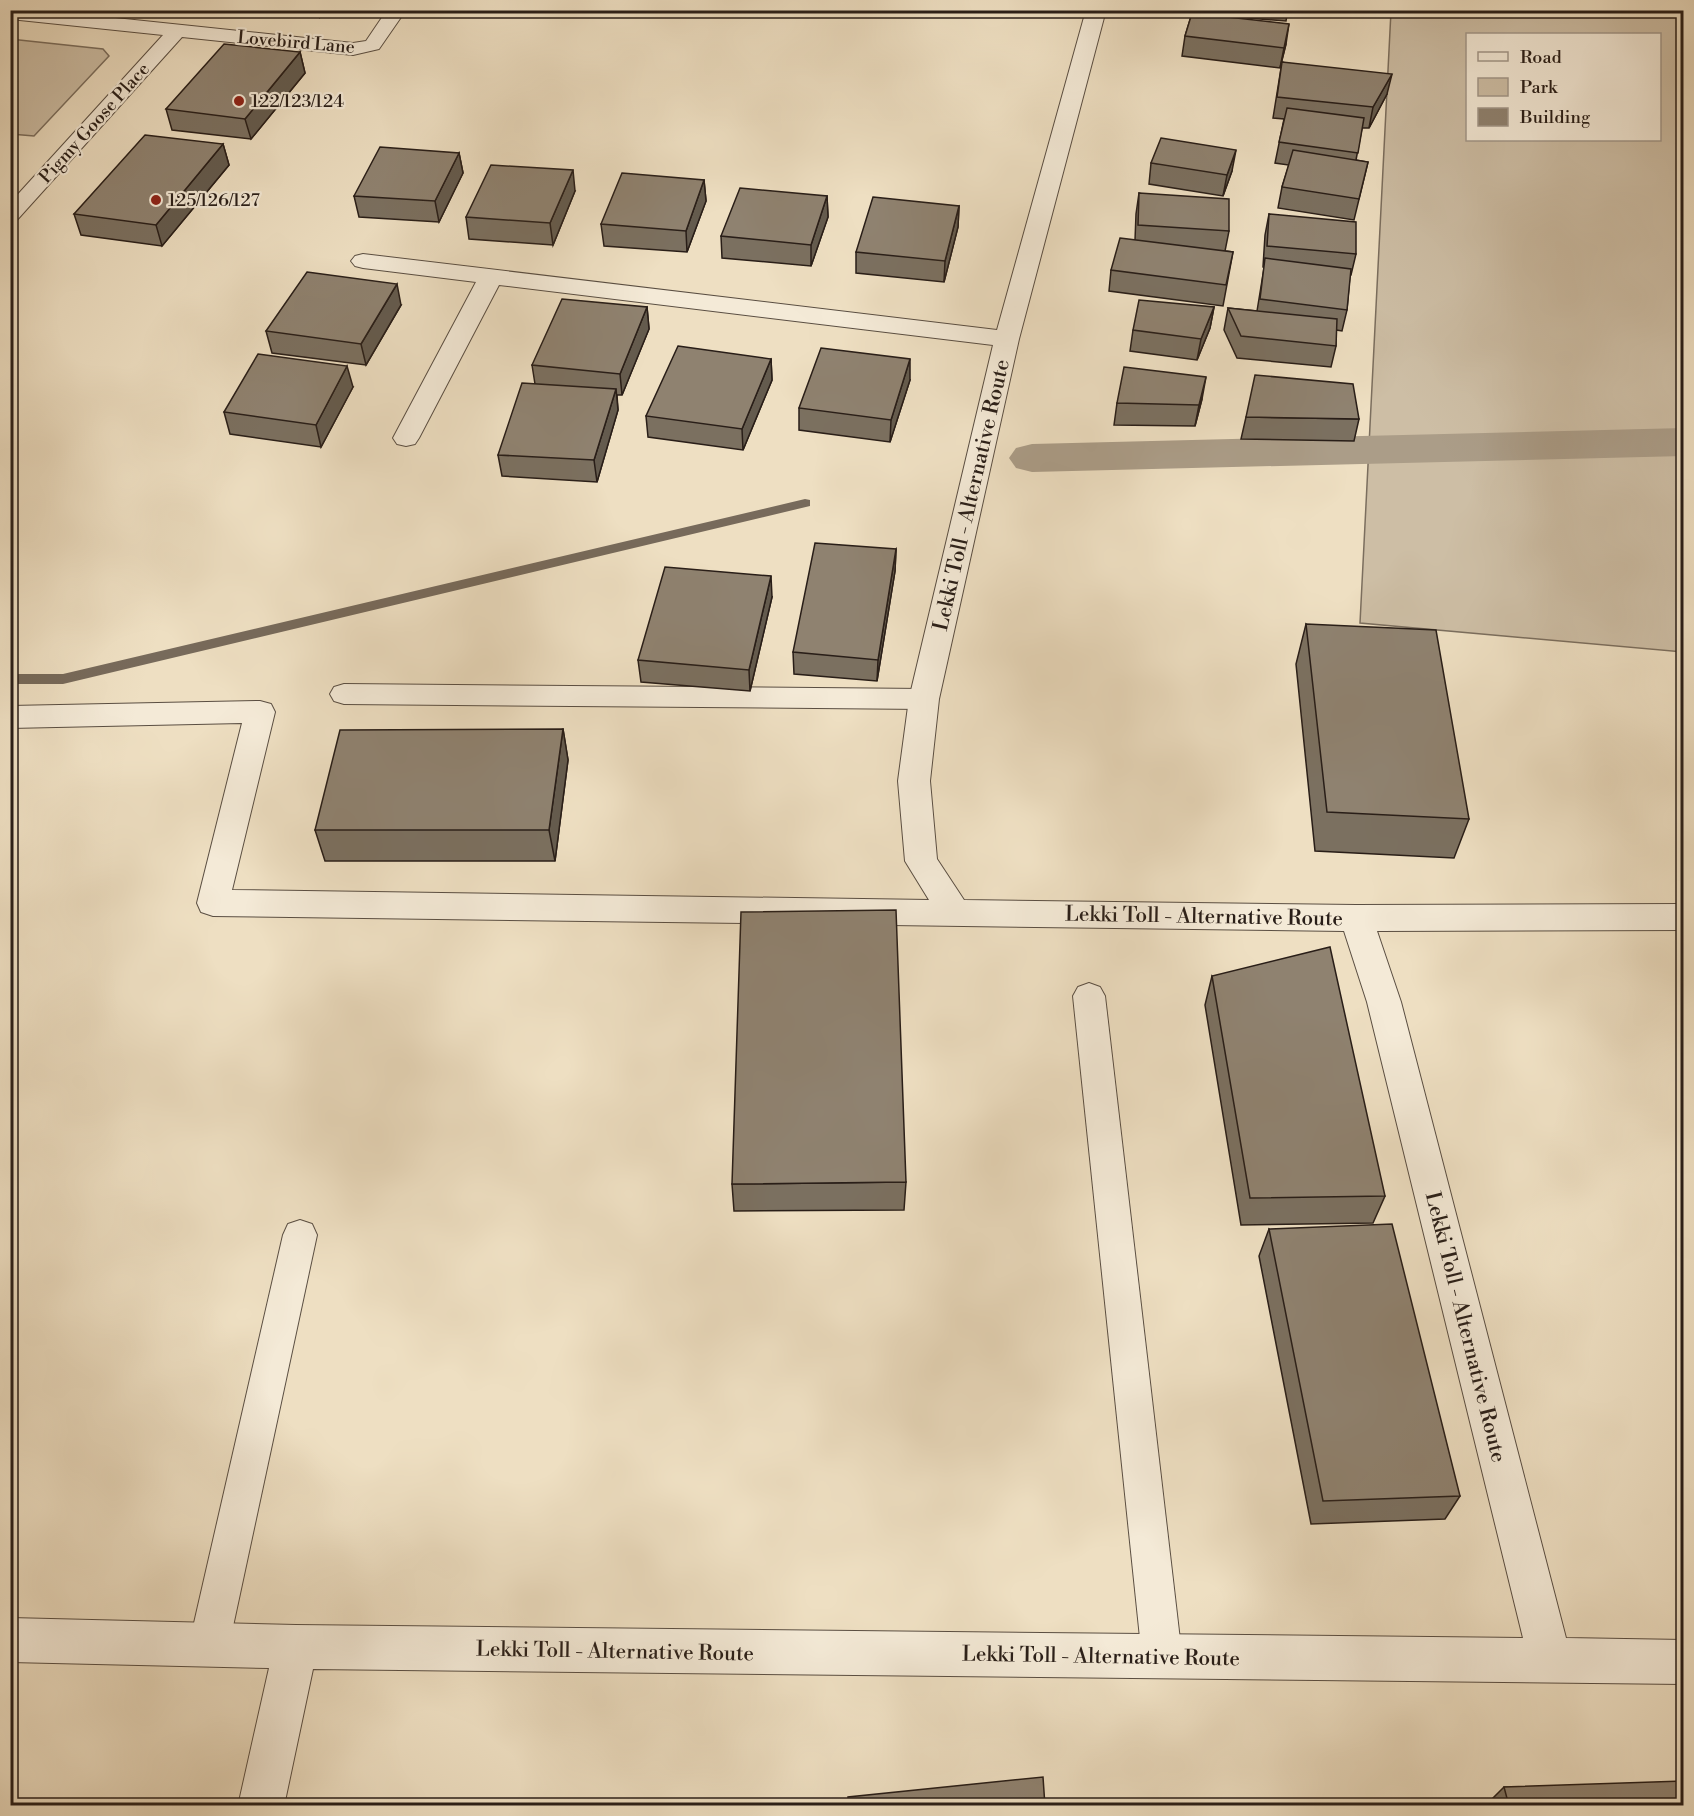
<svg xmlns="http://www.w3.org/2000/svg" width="1694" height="1816" viewBox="0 0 1694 1816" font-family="'Libre Bodoni',serif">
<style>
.green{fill:#cdbea5;stroke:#7b6e5e;stroke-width:1.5;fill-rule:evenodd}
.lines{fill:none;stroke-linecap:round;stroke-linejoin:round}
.stream{fill:#776a5b;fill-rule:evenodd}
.canal{fill:#ab9d88;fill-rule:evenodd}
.service-casing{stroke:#5a4e42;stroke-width:2}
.minor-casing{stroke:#5a4e42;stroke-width:2}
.service{fill:#f4ead7;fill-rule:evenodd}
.minor{fill:#f4ead7;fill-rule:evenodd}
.wall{fill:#7b7060;stroke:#291e18;stroke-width:1.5}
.shaded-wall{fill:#645b4e;stroke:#291e18;stroke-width:1.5}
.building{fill:#8f8270;stroke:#291e18;stroke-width:1.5}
.poi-dot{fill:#8f2418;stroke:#f4ead7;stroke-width:2}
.labels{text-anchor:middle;stroke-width:4.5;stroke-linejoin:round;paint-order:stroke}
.far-street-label{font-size:18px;fill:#291e18;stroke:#f4ead7}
.far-poi-label{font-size:18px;fill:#291e18;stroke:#f4ead7;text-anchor:start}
.street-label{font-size:21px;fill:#291e18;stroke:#f4ead7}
</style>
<rect width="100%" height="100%" fill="#eedfc2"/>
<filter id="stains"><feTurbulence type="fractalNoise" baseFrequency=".00333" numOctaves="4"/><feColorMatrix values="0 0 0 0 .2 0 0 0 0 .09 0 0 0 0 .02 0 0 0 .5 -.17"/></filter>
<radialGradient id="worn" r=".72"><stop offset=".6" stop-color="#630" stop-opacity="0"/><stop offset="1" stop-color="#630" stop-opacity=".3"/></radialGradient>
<g class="green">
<path d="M1391 11H1683V652L1360 623ZM1468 34H1660V140H1468Z"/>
<polygon points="10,39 103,49 109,56 34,136 11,134"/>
</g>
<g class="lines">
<polygon class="stream" points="805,499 810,500 810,506 63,684 10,684 10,674 63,674"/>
<polygon class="canal" points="1684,428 1684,456 1032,472 1016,468 1009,458 1016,448 1032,444"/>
<defs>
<g id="service">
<polygon points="10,10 39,10 353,43 366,41 387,10 406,10 379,49 353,55 182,37 17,220 10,222 10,203 163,35 10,19"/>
<polygon points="344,684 924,689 934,692 938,699 934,706 924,709 344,704 334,701 330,694 334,687"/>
<polygon points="1089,983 1100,987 1105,996 1182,1657 1176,1671 1162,1677 1148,1671 1142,1657 1073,996 1078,987"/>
<polygon points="300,1220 312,1224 317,1235 229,1645 223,1659 209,1665 195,1659 189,1645 283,1235 288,1224"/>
</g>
<polygon id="minor" points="1086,10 1106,10 1019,339 939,699 930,781 937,859 964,900 1356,905 1684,904 1684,930 1377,931 1401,1002 1566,1638 1684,1640 1684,1684 313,1669 284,1806 238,1806 269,1668 10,1662 10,1618 296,1625 1523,1638 1367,1002 1344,931 213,916 201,912 197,903 242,723 10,728 10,706 260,701 271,704 275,712 232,890 929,900 905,861 898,781 909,699 993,345 499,285 419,438 415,444 406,446 397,444 393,438 476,282 363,268 355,266 351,261 355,256 363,254 997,330"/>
</defs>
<use href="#service" class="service-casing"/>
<use href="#minor" class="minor-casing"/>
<use href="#service" class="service"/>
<use href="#minor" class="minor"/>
</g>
<g class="wall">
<polygon points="263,10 325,10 320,17"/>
<polygon points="1193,10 1288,10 1286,21 1223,16 1286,44 1280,68 1182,56 1185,36"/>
<polygon points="300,52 305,73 251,139 172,130 166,109"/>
<polygon points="1282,62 1387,94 1369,128 1362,128 1356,160 1368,162 1354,220 1278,208 1282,187 1289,165 1275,163 1284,119 1273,118"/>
<polygon points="223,144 229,165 162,246 81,235 74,214"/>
<polygon points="459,153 463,173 439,222 359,217 354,196"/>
<polygon points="1151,163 1232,171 1223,196 1149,184"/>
<polygon points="704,180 706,201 687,252 604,246 601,224"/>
<polygon points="575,191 553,245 469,239 466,217"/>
<polygon points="1139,193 1229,231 1225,251 1233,252 1223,306 1109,291 1111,270 1135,240 1136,214"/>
<polygon points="827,196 828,217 811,266 722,258 721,236"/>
<polygon points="959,206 958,227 944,282 856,273 856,252"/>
<polygon points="1269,214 1356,254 1351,275 1350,275 1347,310 1342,331 1336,330 1336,346 1331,367 1237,358 1224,330 1228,308 1257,311 1264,268 1263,267 1265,235"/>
<polygon points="401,305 366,365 272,353 266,331"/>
<polygon points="647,307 649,329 622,395 617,395 618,410 597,482 502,476 498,455 535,384 532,365"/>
<polygon points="1214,307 1210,328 1197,360 1130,351 1133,330"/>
<polygon points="771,359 772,380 743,450 648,437 646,416"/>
<polygon points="910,380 890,442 799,430 799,408"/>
<polygon points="353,387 321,447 230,434 224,412"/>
<polygon points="1202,399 1195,426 1114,425 1117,403"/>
<polygon points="1246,417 1359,419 1354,441 1241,439"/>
<polygon points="896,549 895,571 877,681 794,674 793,652"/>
<polygon points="772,597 750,691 641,682 638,660"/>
<polygon points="1306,624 1469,819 1454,858 1315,851 1296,664"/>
<polygon points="563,729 568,760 555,861 325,861 315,830"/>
<polygon points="1212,976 1385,1196 1373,1223 1241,1225 1205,1005"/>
<polygon points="906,1182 904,1210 734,1211 732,1184"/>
<polygon points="1269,1229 1460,1496 1445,1519 1311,1524 1259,1256"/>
<polygon points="1504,1787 1683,1806 1494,1806 1492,1799"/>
</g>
<g class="shaded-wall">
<polygon points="319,10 325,10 320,17"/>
<polygon points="1289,24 1286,44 1280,68 1284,48"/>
<polygon points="300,52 305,73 251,139 245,119"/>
<polygon points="1392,74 1387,94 1369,128 1373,107"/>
<polygon points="223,144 229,165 162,246 156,225"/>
<polygon points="1236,150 1232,171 1223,196 1227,175"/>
<polygon points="459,153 463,173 439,222 435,201"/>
<polygon points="573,170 575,191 553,245 550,223"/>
<polygon points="704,180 706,201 687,252 686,231"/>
<polygon points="827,196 828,217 811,266 811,245"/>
<polygon points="959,206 958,227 944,282 945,261"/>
<polygon points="397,284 401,305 366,365 361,344"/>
<polygon points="647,307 649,329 622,395 620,374"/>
<polygon points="1214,307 1210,328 1197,360 1201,339"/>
<polygon points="771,359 772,380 743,450 742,429"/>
<polygon points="910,359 910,380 890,442 891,420"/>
<polygon points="347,366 353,387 321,447 316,425"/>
<polygon points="1206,377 1202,399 1195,426 1199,405"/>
<polygon points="616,389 618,410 597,482 594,460"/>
<polygon points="896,549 895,571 877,681 878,660"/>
<polygon points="771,576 772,597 750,691 749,670"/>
<polygon points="563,729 568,760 555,861 549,830"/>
</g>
<g class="building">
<polygon points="1192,13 1289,24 1284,48 1185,36"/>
<polygon points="224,44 300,52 245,119 166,109"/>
<polygon points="1282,62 1392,74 1373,107 1277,97"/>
<polygon points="1287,108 1364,118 1358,153 1279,142"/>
<polygon points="145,135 223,144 156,225 74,214"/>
<polygon points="1161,138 1236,150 1227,175 1151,163"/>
<polygon points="380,147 459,153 435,201 354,196"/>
<polygon points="1293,150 1368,162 1359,199 1282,187"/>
<polygon points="491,165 573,170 550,223 466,217"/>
<polygon points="622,173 704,180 686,231 601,224"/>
<polygon points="740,188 827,196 811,245 721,236"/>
<polygon points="1139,193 1229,199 1229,231 1138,225"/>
<polygon points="873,197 959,206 945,261 856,252"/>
<polygon points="1269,214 1356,222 1356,254 1267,246"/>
<polygon points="1120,238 1233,252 1226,285 1111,270"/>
<polygon points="1265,258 1351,269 1347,310 1260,299"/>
<polygon points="307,272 397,284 361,344 266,331"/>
<polygon points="562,299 647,307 620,374 532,365"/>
<polygon points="1139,300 1214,307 1201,339 1133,330"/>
<polygon points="1228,308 1337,319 1336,346 1241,336"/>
<polygon points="678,346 771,359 742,429 646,416"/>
<polygon points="821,348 910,359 891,420 799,408"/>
<polygon points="258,354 347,366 316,425 224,412"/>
<polygon points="1124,367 1206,377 1199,405 1117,403"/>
<polygon points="1255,375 1353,384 1359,419 1246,417"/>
<polygon points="522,383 616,389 594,460 498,455"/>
<polygon points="815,543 896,549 878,660 793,652"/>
<polygon points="665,567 771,576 749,670 638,660"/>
<polygon points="1306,624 1436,630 1469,819 1327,812"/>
<polygon points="563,729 549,830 315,830 340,730"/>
<polygon points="896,910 906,1182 732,1184 741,912"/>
<polygon points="1330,947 1385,1196 1250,1198 1212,976"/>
<polygon points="1392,1224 1460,1496 1323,1501 1269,1229"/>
<polygon points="1043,1777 1045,1806 848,1806 848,1797"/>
<polygon points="1683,1781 1683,1806 1509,1806 1504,1787"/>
</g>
<g class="poi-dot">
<circle cx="239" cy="101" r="6"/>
<circle cx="156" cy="200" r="6"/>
</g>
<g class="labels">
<g class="far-street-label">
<text transform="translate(296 42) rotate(5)" y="6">Lovebird Lane</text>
<text transform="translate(94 123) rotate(-48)" y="6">Pigmy Goose Place</text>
</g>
<g class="far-poi-label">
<text x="251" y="107">122/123/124</text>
<text x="168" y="206">125/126/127</text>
</g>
<g class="street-label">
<text transform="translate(971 495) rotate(-77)" y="7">Lekki Toll - Alternative Route</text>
<text transform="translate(1204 916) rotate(1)" y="7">Lekki Toll - Alternative Route</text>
<text transform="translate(1466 1327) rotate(76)" y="7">Lekki Toll - Alternative Route</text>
<text transform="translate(615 1651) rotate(1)" y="7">Lekki Toll - Alternative Route</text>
<text transform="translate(1101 1656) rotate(1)" y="7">Lekki Toll - Alternative Route</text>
</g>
</g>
<rect width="1694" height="1816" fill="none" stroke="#eedfc2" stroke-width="36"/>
<rect x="12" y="12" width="1670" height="1792" fill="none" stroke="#291e18" stroke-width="3"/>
<rect x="18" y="18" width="1658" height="1780" fill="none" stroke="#291e18" stroke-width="1.5"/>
<rect x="1466" y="33" width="195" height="108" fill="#f4ead7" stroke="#a3988b" stroke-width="1.5"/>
<rect x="1478" y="52" width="30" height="9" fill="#f4ead7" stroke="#a3988b" stroke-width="1.5"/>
<text x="1520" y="63" font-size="18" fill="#291e18">Road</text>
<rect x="1478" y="78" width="30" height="18" fill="#cdbea5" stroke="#a3988b" stroke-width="1.5"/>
<text x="1520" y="93" font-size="18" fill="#291e18">Park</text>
<rect x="1478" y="108" width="30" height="18" fill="#8f8270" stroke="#a3988b" stroke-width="1.5"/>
<text x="1520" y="123" font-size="18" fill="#291e18">Building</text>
<rect width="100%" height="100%" filter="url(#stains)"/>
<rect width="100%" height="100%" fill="url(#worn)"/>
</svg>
